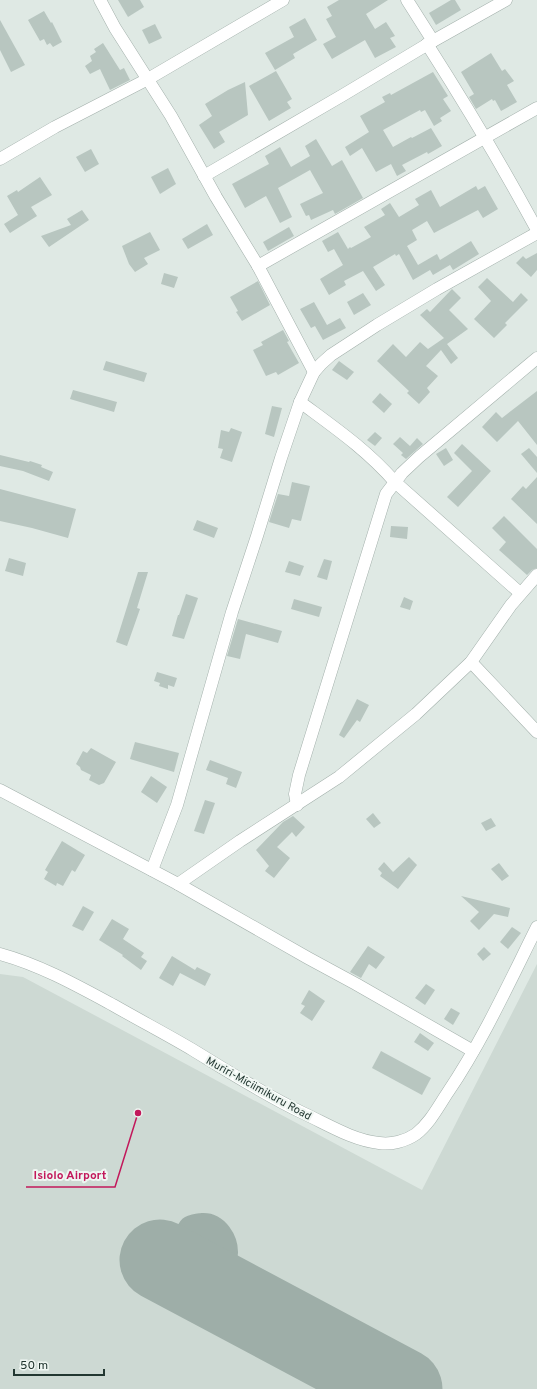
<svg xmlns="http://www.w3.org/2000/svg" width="537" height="1389" viewBox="0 0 537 1389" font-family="Overpass,sans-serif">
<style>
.built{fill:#cdd9d3}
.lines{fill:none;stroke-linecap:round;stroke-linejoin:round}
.taxiway{stroke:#9eaea8;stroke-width:32}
.runway{stroke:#9eaea8;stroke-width:81}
.building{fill:#b8c6c0}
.minor-casing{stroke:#a3b0ab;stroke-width:13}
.minor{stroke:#fff;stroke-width:12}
.labels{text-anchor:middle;stroke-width:4;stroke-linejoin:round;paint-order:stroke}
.street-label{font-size:11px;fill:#223731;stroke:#eff6f2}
.leader{fill:none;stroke:#c2185b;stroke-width:1.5}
.callout-dot{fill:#c2185b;stroke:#eff6f2;stroke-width:1.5}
.callout-label{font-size:12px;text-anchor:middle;font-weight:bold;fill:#c2185b;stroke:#eff6f2;stroke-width:4;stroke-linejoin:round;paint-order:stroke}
</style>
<rect width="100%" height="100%" fill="#dfe9e4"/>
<polygon class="built" points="537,964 537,1389 0,1389 0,974 23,977 422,1190"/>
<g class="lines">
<path class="taxiway" d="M196 1279 188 1251 189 1239 193 1231C196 1230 199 1229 202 1229 214 1228 222 1242 222 1252 221 1260 219 1267 221 1274 223 1285 230 1293 237 1301"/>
<polyline class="runway" points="160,1260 402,1389"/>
</g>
<g class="building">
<polygon points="118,0 140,0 144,7 128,17"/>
<polygon points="339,0 388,0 366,14 375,29 386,22 395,36 390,38 396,47 375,58 365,40 332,59 323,44 336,37 326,19 332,16 327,7"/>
<polygon points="451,0 455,0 461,10 436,25 429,13"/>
<polygon points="44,11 51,23 52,22 62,42 53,47 50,43 47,45 44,39 40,41 28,20"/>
<polygon points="305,18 317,40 293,54 295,58 275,70 265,53 294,37 289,27"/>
<polygon points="0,20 25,65 11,72 0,50"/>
<polygon points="155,24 162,38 149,44 142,30"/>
<polygon points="103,43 120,70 124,68 130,80 110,90 100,69 90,74 85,66 92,61 90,56 96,52 94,49"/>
<polygon points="491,53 502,71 505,69 514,81 507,85 517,102 501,111 495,100 493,101 492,99 476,109 469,97 474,94 461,72"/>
<polygon points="276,71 292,99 287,102 291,108 269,121 249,86"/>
<polygon points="433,72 448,96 443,99 451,111 440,118 442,121 434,126 425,110 421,112 420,110 383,130 393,147 411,137 412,138 431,128 442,146 428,154 427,152 402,165 406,171 397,176 391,164 376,172 362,148 350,156 345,147 369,132 360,116 385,102 382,97 390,93 391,95"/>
<polygon points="245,82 248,115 219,132 225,142 214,149 199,125 212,116 205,104 228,90"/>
<polygon points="316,139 332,166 342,160 363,198 335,214 333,210 311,220 309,215 306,216 300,204 323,193 310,170 278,188 292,217 280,223 266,196 245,208 232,184 269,164 265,156 280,147 291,167 310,156 305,146"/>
<polygon points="91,149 99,164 85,172 76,157"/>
<polygon points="168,168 176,184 160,194 151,177"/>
<polygon points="40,177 52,195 31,207 37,216 10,233 4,224 18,215 7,196 17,190 18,192"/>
<polygon points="476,186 478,190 485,186 498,209 483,218 478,210 434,233 427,221 412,230 417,240 407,246 418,265 437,254 440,260 471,241 479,254 453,270 450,265 433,275 430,270 413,280 399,254 396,256 395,254 373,267 385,285 376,291 363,271 344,281 346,285 329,295 320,279 343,265 334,249 328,252 322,241 338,232 348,249 350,247 351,248 371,237 364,227 385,215 381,209 390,203 399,217 419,205 415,199 431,190 440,207"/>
<polygon points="82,210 89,220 49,247 41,236 71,225 67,219"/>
<polygon points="207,224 213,235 188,249 182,239"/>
<polygon points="289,227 294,236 268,251 263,242"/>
<polygon points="150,232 160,250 144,258 148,264 135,272 129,264 122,246"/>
<polygon points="537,253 537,270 531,277 516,263 523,256 526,259"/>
<polygon points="164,273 178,277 174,288 161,284"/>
<polygon points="487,278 513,302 521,293 528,300 505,323 507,325 494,338 474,319 491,301 478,287"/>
<polygon points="258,281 270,305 242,321 236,312 238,311 230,297"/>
<polygon points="452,289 461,298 449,310 468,329 447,344 458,358 451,364 441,350 426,366 438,376 427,388 430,392 419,404 407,393 409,391 377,361 393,344 406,357 420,342 428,349 444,338 420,315 427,309 430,312"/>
<polygon points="363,293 371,305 354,315 347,302"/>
<polygon points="314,302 327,325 340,318 346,328 323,340 315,326 311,328 300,309"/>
<polygon points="283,330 289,341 287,342 299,363 278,375 276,372 266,376 253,350 263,345 261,342"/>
<polygon points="106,361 147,373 144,382 103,370"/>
<polygon points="339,361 354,372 347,380 332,370"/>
<polygon points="73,390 117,402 114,412 70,399"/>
<polygon points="537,391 537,445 518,421 497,442 482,427 496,412 502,418"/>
<polygon points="380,393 392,404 384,413 372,402"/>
<polygon points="272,406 282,408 274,437 265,434"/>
<polygon points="231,428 242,432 232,462 220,458 223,449 218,448 221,430 229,432"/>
<polygon points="375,432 382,438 375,446 367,440"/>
<polygon points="400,437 410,446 417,438 423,444 406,459 401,455 403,453 393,444"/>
<polygon points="462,444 491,471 458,507 447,497 472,471 454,453"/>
<polygon points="446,448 453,460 444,466 436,454"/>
<polygon points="529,448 537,457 537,473 521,454"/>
<polygon points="0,455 29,462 30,461 42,465 41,467 53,472 49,481 23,471 0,466"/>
<polygon points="537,477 537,524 511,499 523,486 526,489"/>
<polygon points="292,482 310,486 301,521 292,519 289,528 269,522 278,494 289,496"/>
<polygon points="0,489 76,509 68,538 32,528 0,521"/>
<polygon points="504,516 537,549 537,568 532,570 527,575 499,550 506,542 492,528"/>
<polygon points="197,520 218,528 214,538 193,530"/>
<polygon points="391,526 408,527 407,539 390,537"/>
<polygon points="9,558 26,563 23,576 5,571"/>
<polygon points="324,559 332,561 327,580 317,577"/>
<polygon points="289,561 304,566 300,576 285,572"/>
<polygon points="138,572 148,572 137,608 140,609 127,646 116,642"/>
<polygon points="186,594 198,598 184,639 172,636 178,615 179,615"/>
<polygon points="404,597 413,601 410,610 400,607"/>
<polygon points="294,599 322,607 319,617 291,609"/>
<polygon points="238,619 282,631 278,643 246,634 240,659 227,656"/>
<polygon points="157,672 177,678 174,687 168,685 168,689 159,686 160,683 154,681"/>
<polygon points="357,699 369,705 360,722 357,720 344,738 339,735"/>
<polygon points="135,742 179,753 174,772 130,759"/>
<polygon points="91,748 116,762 104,783 99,785 89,780 91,775 81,770 80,767 76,764 83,751 87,753"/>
<polygon points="210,760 242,772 236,788 226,784 228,778 206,770"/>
<polygon points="151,776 167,787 157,803 141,792"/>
<polygon points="205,800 215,803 204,834 194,831"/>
<polygon points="373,813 381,823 374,828 366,819"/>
<polygon points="293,816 305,827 296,837 292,832 277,847 290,858 274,878 265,871 269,866 256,850 283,822"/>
<polygon points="491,818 496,826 486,831 481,823"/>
<polygon points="62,841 85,855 75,872 72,870 63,886 57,883 56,886 44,879 48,872 45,870"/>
<polygon points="409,857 417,865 398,889 380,876 382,873 378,869 384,862 393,872"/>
<polygon points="499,863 509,876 502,881 491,869"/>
<polygon points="461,896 510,908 508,917 494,914 479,930 470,921 479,912"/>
<polygon points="83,906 94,912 83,931 72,926"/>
<polygon points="112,919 129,929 123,939 144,953 141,957 147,961 141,970 122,956 123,955 99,940"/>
<polygon points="512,927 521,933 508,949 500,942"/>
<polygon points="368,946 385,957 376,969 369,964 361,978 350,972"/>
<polygon points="484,947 491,954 483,961 477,954"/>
<polygon points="172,956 195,970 197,967 211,974 205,986 180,973 173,986 159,978"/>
<polygon points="426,984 435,990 425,1005 415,998"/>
<polygon points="309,990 325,1001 312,1021 300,1013 305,1006 301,1004"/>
<polygon points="451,1008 460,1013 453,1025 444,1019"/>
<polygon points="420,1033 434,1043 428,1051 414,1042"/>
<polygon points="381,1051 431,1078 422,1095 372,1068"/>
</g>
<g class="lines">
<defs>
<g id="minor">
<polyline points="100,0 115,28 171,116 216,197 258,266 314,372"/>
<polyline points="407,0 433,41"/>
<path d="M427 44C466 105 503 167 537 230"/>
<polyline points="0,159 55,127 148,79 283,0"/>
<polyline points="204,176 343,95 433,41 506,0"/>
<polyline points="258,266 537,108"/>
<path d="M300 402C335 428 366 449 395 482L520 593"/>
<polyline points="471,662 537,732"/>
<polyline points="0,790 178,884 240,841 339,777 416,714 471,662 511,605 537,575"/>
<polyline points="297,805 295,794 299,775 386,494 402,473 419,457 537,358"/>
<polyline points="152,870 177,805 232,612 257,536 281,458 300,402 314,372 321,364 331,355 377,325 437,289 537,233"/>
<polyline points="178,884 308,958 356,984 473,1051"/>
<path d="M0 954C40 965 76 985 113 1005 139 1020 166 1034 193 1050 229 1072 265 1095 303 1113 327 1124 352 1140 379 1143 391 1145 406 1141 416 1134 430 1123 438 1107 448 1092 483 1040 509 983 537 927"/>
</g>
</defs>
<use href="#minor" class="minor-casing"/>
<use href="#minor" class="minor"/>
</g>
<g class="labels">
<g class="street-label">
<text transform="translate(259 1088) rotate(29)" y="4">Muriri-Miciimikuru Road</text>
</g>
</g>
<path class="leader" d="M138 1113L115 1187H26"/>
<circle class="callout-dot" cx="138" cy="1113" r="4"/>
<g class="callout-label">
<text x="70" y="1179">Isiolo Airport</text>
</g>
<path d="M14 1369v6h90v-6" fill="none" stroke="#223731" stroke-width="2"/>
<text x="20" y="1369" font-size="12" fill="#223731" stroke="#eff6f2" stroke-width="3" paint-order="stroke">50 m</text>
</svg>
